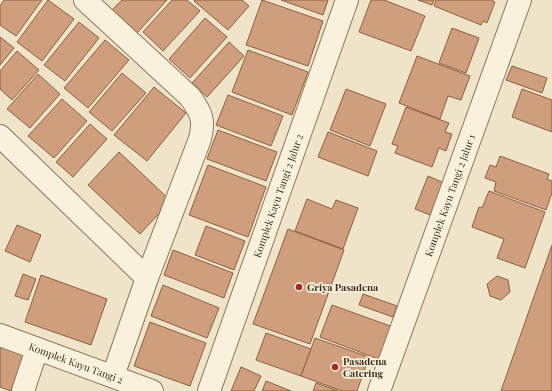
<svg xmlns="http://www.w3.org/2000/svg" width="552" height="391" viewBox="0 0 552 391" font-family="'Playfair Display',serif">
<style>
.building{fill:#cf9f7d;stroke:#8d5f41}
.lines{fill:none;stroke-linecap:round;stroke-linejoin:round}
.minor-casing{stroke:#8d765c;stroke-width:24}
.minor{stroke:#faf1dc;stroke-width:22}
.poi-dot{fill:#9e2a2b;stroke:#f7eed8;stroke-width:1.5}
.labels{text-anchor:middle;stroke-width:3.5;stroke-linejoin:round;paint-order:stroke}
.street-label{font-size:10px;fill:#3d2e20;stroke:#f7eed8}
.poi-label{font-size:10px;font-weight:bold;fill:#3d2e20;stroke:#f7eed8;text-anchor:start}
</style>
<rect width="100%" height="100%" fill="#f0e4c8"/>
<g class="building">
<polygon points="4,0 42,0 16,36 0,25 0,6"/>
<polygon points="48,0 74,19 42,61 17,42"/>
<polygon points="122,0 167,0 137,33 112,10"/>
<polygon points="172,0 187,0 200,11 163,51 143,32"/>
<polygon points="195,0 242,0 249,6 228,30 194,1"/>
<polygon points="262,0 323,21 308,66 246,45"/>
<polygon points="281,0 328,0 323,15"/>
<polygon points="371,0 384,0 425,16 411,51 359,32"/>
<polygon points="418,0 434,0 432,5"/>
<polygon points="436,0 491,0 495,2 487,23 483,21 481,25 434,6"/>
<polygon points="205,18 227,37 190,78 169,59"/>
<polygon points="79,22 99,38 65,81 44,65"/>
<polygon points="452,28 479,38 466,73 439,63"/>
<polygon points="0,37 14,48 0,65"/>
<polygon points="105,40 129,60 88,108 64,88"/>
<polygon points="229,42 244,56 207,97 192,83"/>
<polygon points="248,50 308,72 292,115 232,92"/>
<polygon points="17,51 39,70 12,100 0,89 0,71"/>
<polygon points="417,56 470,76 461,100 448,96 440,119 399,103"/>
<polygon points="512,66 547,78 542,93 506,80"/>
<polygon points="122,73 146,93 112,131 89,112"/>
<polygon points="38,74 60,94 30,128 7,109"/>
<polygon points="154,87 186,113 147,161 114,135"/>
<polygon points="346,89 386,104 370,146 330,130"/>
<polygon points="522,89 552,100 552,132 512,117"/>
<polygon points="228,95 283,116 271,146 216,125"/>
<polygon points="62,99 87,121 54,158 28,136"/>
<polygon points="406,107 449,123 445,132 452,134 446,151 439,148 432,167 395,153 398,146 392,144"/>
<polygon points="90,124 107,139 73,177 56,162"/>
<polygon points="218,130 277,152 266,181 207,159"/>
<polygon points="328,132 377,151 368,176 318,157"/>
<polygon points="119,152 171,201 140,234 88,185"/>
<polygon points="500,156 549,174 547,179 552,181 552,193 546,210 494,191 496,182 485,178 490,165 496,167"/>
<polygon points="208,165 266,187 248,237 189,215"/>
<polygon points="428,176 451,186 438,218 415,209"/>
<polygon points="489,191 545,212 525,268 497,258 504,239 472,227 479,207 482,208"/>
<polygon points="307,199 332,209 336,200 358,208 343,249 295,231"/>
<polygon points="17,225 41,235 30,262 5,251"/>
<polygon points="206,226 245,241 234,270 195,255"/>
<polygon points="288,229 344,250 310,344 253,324"/>
<polygon points="552,245 552,391 501,391"/>
<polygon points="173,250 233,273 224,298 164,275"/>
<polygon points="23,274 36,279 28,300 15,296"/>
<polygon points="41,275 107,299 91,345 25,322"/>
<polygon points="497,276 508,280 510,292 501,300 490,296 487,284"/>
<polygon points="163,285 219,308 207,338 151,316"/>
<polygon points="363,294 397,306 393,317 359,305"/>
<polygon points="332,305 393,327 381,360 320,337"/>
<polygon points="150,322 206,343 190,386 134,366"/>
<polygon points="266,333 311,349 301,376 256,360"/>
<polygon points="315,338 369,357 357,391 342,391 301,376"/>
<polygon points="0,347 24,355 11,391 0,387"/>
<polygon points="241,367 261,376 254,391 231,391"/>
<polygon points="266,381 291,391 262,391"/>
<polygon points="316,383 338,391 313,391"/>
</g>
<g class="lines">
<defs>
<g id="minor">
<path d="M85 0 190 97C201 112 205 120 200 139L147 278 113 376"/>
<polyline points="0,136 147,278"/>
<path id="s1" d="M0 335 152 391"/>
<polyline points="23,391 37,349"/>
<path id="s2" d="M209 391 347 0"/>
<path id="s3" d="M379 391 520 0"/>
</g>
</defs>
<use href="#minor" class="minor-casing"/>
<use href="#minor" class="minor"/>
</g>
<g class="poi-dot">
<circle cx="299" cy="287" r="4"/>
<circle cx="335" cy="367" r="4"/>
</g>
<g class="labels">
<g class="street-label">
<text dy="4" stroke="none"><textPath href="#s3" startOffset="208">Komplek Kayu Tangi 2 Jalur 1</textPath></text>
<text dy="4" stroke="none"><textPath href="#s2" startOffset="207">Komplek Kayu Tangi 2 Jalur 2</textPath></text>
<text dy="4" stroke="none"><textPath href="#s1" startOffset="81">Komplek Kayu Tangi 2</textPath></text>
</g>
<g class="poi-label">
<text x="307" y="291">Griya Pasadena</text>
<text x="343" y="365">Pasadena<tspan x="343" dy="12">Catering</tspan></text>
</g>
</g>
</svg>
